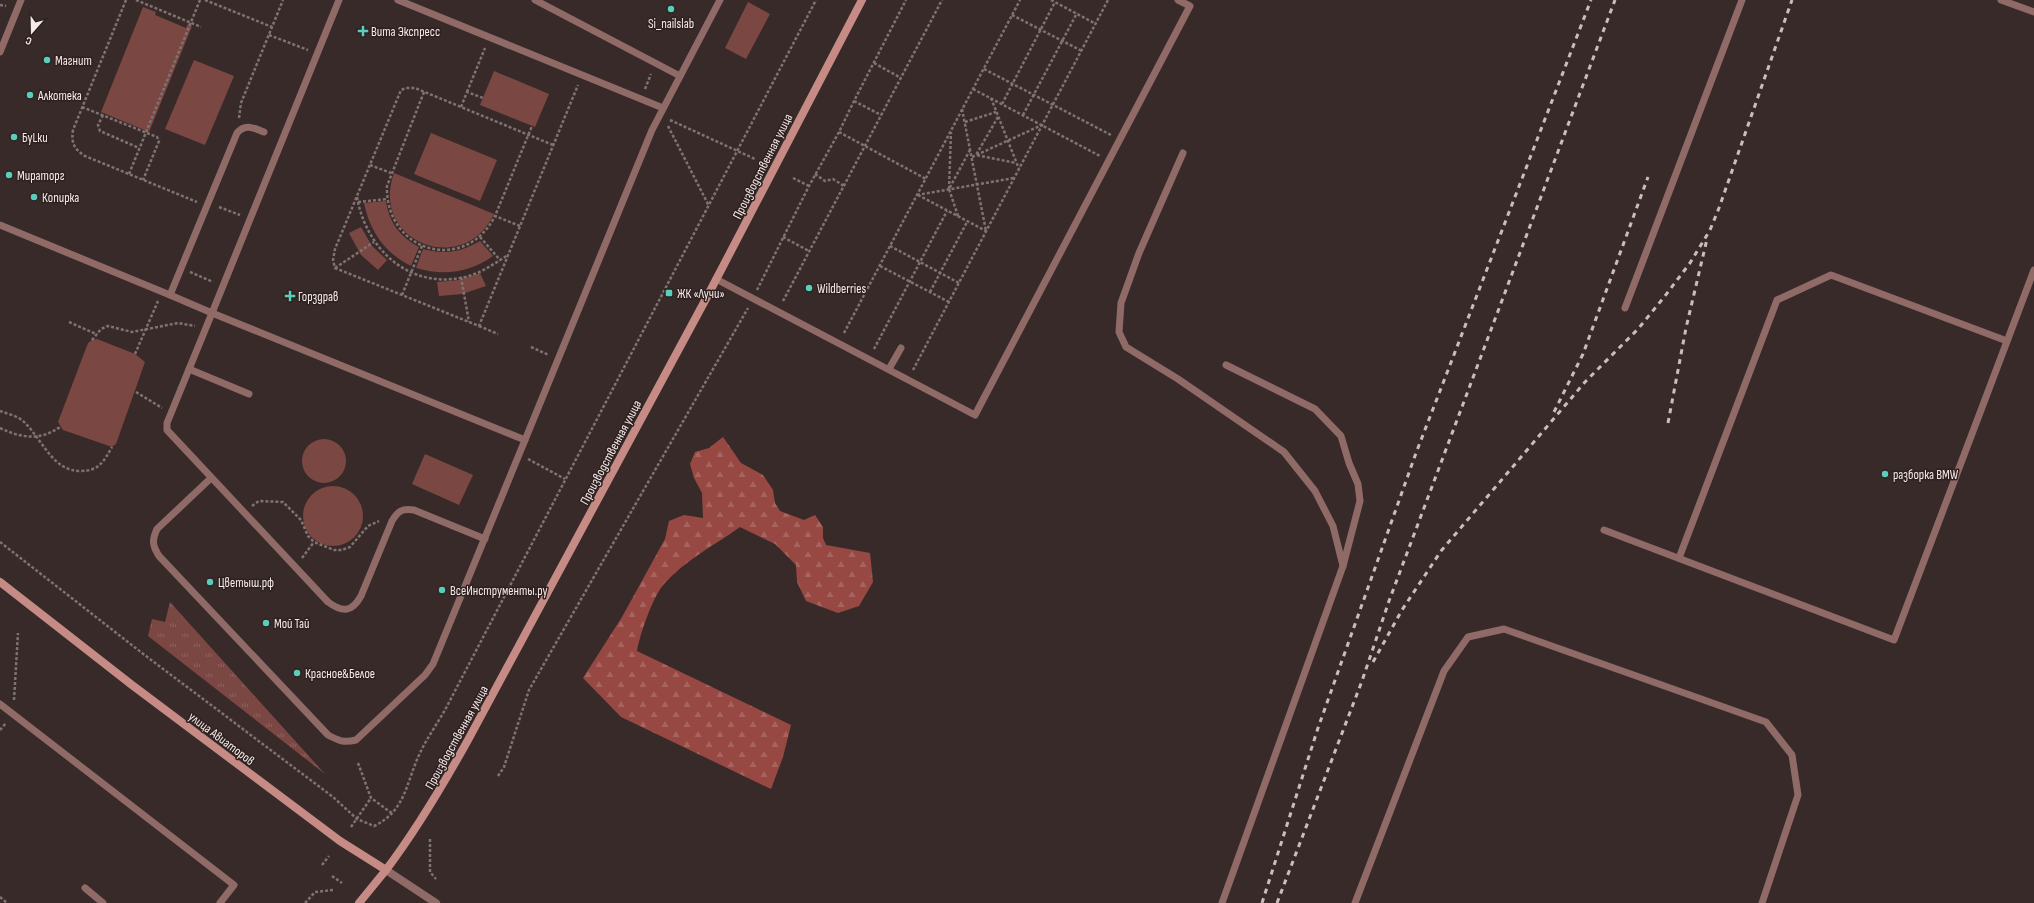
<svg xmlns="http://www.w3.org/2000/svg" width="2034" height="903" viewBox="0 0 2034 903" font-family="'Sofia Sans Condensed',sans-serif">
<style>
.grass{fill:url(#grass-tufts)}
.forest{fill:url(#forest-firs)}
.park{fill:#7b4743}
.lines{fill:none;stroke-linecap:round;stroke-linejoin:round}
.path{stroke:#7f7372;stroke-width:2.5;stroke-dasharray:3 2;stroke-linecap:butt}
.lane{stroke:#8f6a66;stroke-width:7}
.street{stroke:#8f6a66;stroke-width:8}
.secondary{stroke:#c68b84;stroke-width:8}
.rail{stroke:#c9bebd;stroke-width:3;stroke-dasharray:5 5;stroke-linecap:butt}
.poi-dot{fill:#5acebc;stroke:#2e211f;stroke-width:1.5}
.labels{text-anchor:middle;stroke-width:3;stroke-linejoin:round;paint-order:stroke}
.poi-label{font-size:13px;fill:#f4eae9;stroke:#2e211f;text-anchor:start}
.street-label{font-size:13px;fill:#f4eae9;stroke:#2e211f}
</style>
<defs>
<pattern id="grass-tufts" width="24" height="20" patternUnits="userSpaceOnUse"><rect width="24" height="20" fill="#7b4743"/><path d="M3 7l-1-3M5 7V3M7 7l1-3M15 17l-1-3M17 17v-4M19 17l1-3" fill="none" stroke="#8e625e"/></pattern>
<pattern id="forest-firs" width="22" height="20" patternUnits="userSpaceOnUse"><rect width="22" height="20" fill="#984843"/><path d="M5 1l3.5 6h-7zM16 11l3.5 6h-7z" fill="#a7635e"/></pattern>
</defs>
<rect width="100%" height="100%" fill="#382a29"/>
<polygon class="grass" points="170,602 325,774 148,636 152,619 165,622"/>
<path class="forest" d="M723 437 741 463 763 475 773 490 775 503 780 511 804 520 815 515 823 527V538L826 545 870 553 873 582 859 606 838 613 806 601 797 582 796 565 775 544 740 527C715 545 685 560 664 584 653 596 640 634 637 651L791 725 783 757 771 789 621 717 583 678 622 617 665 539 669 521 684 515 703 518 702 493 694 478 690 464 695 452 709 448Z"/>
<g class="park">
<polygon points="748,2 770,14 746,59 725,48"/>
<polygon points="143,7 156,12 155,15 186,28 188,24 192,26 149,132 101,112"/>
<polygon points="194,60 234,76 205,145 165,129"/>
<polygon points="494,71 549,94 535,127 480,105"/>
<polygon points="431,133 497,160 480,201 414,174"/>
<path d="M394 173 494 214C463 279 369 241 394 173Z"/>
<path d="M386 201C389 223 400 237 419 247L411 266C385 253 370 232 364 203Z"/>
<polygon points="361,227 372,246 387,260 378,270 361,255 350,235 349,233"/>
<path d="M480 241 493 256C469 273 444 276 416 268L423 249C445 255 461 252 480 241Z"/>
<polygon points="480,273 486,286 462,294 439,296 437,282 459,280"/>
<polygon points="97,339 135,354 145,362 116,444 112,447 63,430 58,422 88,343 92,340"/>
<circle cx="324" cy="461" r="22"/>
<polygon points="425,454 473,475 459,505 412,484"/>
<circle cx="333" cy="516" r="30"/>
</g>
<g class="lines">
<g class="path">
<path d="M126 0 73 130C71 143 74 149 85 156L197 202"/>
<polyline points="136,0 201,27"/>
<polyline points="205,0 272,27 283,0"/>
<polyline points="1051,0 1096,24"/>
<polyline points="0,5 6,6"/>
<polyline points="1012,15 1082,51"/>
<polyline points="269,35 308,50"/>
<polyline points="874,63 901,78"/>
<polyline points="984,69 1111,135"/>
<polyline points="645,89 651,74"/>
<polyline points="973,89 1100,156"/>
<path d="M424 92 387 186C385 252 465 275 495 216"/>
<polyline points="467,92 485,48"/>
<polyline points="991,98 1019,169"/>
<polyline points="854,101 881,115"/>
<polyline points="1002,104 1055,2"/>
<polyline points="82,107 157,137 159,141 143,180"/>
<polyline points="461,107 467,92 483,98"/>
<polyline points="962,109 986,231"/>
<polyline points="103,115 98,125 100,131 139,148"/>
<polyline points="1023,115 1077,13"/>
<polyline points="998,117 976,155 1016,163"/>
<polyline points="239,118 241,103 272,27"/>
<polyline points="670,120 755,159"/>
<polyline points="965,122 996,112"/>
<polyline points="668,126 709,206"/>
<polyline points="839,132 926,179"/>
<polyline points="553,145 415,88 406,88 401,90 335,249 333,260 335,268 479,326 578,85"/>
<polyline points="972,157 1042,125"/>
<polyline points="370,165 391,173"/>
<polyline points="129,174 200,0"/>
<polyline points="815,174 825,181 833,179 844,186"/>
<polyline points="793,178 809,186"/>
<polyline points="949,189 951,132"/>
<polyline points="917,195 1014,178"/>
<polyline points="918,195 986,231"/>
<path d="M357 197C366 249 409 290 465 277 481 273 494 264 508 255"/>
<polyline points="358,202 387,199"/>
<polyline points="219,207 240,215"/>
<polyline points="958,216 949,189 970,150"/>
<polyline points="520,226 495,216 532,126"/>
<polyline points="480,237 500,260"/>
<polyline points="783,237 809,251"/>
<polyline points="890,246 959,283"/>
<polyline points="880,266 949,302"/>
<polyline points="335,268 374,242"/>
<polyline points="190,272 213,282"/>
<polyline points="461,277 469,322"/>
<polyline points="757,290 809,186 839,132 854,101 906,0"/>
<polyline points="930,292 967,222"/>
<polyline points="402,295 422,246"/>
<polyline points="783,301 942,0"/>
<polyline points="69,322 96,334"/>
<polyline points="479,326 498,334"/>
<polyline points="844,333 1020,0"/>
<polyline points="92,340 101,329 108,326 132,332 178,323 195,326"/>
<polyline points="531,347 549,355"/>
<polyline points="874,349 947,211"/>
<polyline points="135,354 158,301"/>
<polyline points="913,370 1108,0"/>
<polyline points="136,392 162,408"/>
<path d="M0 411C8 414 19 416 25 423 42 439 53 472 81 471 99 471 104 461 112 447"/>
<path d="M0 428C21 438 40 441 60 427"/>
<polyline points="528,459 565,479"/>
<polyline points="252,506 259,501 283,502 301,520 308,536 314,542 334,550 342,550 350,547 368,526 379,521"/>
<path d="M0 542 142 653 333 797 357 819 374 826C406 811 406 782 420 753 427 738 437 724 445 710L816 0"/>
<polyline points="302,558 314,542"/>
<polyline points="14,700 18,633"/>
<polyline points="0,730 6,723"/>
<polyline points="358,763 371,798 393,814"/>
<polyline points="498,776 504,767 529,690 748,308"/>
<polyline points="351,827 371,798"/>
<polyline points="430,839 430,872 436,879"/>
<polyline points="322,865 329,856"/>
<polyline points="332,876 342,883"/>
<polyline points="0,897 7,903"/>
<polyline points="305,903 315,892 333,890"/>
</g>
<g class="lane">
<polyline points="398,0 663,108"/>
<polyline points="535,0 680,76"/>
<polyline points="2001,0 2034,12"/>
<polyline points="0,52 21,0"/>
<polyline points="1183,153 1139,253 1121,303 1119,332 1126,347 1178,379 1284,452 1315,491 1333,526 1343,566"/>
<path d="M0 225 170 295 237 133C245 123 254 128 264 132"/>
<polyline points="716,279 975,415 1190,6 1178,0"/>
<polyline points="170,295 212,313 339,0"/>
<polyline points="1625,308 1742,0"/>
<polyline points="189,369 249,394"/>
<polyline points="889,369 901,348"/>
<path d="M211 478 157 529C152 540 152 545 159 556L328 735C339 741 344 743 356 740L425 675 433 664 525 440"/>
<polyline points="1604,530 1894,640 2034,270"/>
<path d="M485 539 414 510C402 508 398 511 392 521L361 596C352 612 343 613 328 602L167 430V423L212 313 525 440 652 130 720 0"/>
<polyline points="1679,558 1777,300 1831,275 2007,341"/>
<polyline points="0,704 234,885 220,903"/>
<polyline points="85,888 103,903"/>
<polyline points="1222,903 1343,566 1360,501 1358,484 1349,463 1341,436 1315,409 1226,365"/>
<polyline points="1355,903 1444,671 1468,637 1504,629 1766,722 1792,755 1798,795 1762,903"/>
</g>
<polyline class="street" points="386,870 436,903"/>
<g class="secondary">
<polyline points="0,582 132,685 340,841 386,870"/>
<path d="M359 903C368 892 377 881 386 870 417 829 443 785 468 740L708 295 862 0"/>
</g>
<g class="rail">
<polyline points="1554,412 1583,354 1648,177"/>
<polyline points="1668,423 1686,328 1707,239"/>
<polyline points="1373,662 1402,610 1441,551 1585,382 1638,329 1665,296 1690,263 1710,230 1719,208 1792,0"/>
<polyline points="1262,903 1318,728 1416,453 1591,0"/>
<polyline points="1277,903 1362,681 1389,601 1615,0"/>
</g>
</g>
<g class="poi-dot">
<circle cx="671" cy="9" r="4"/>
<path d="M361 25h4v4h4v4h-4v4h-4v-4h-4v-4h4z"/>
<circle cx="47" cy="60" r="4"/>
<circle cx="30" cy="95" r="4"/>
<circle cx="14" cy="137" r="4"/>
<circle cx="9" cy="175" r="4"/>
<circle cx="34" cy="197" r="4"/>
<circle cx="809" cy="288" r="4"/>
<rect x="665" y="289" width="8" height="8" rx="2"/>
<path d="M288 290h4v4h4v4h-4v4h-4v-4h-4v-4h4z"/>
<circle cx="1885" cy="474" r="4"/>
<circle cx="210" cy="582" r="4"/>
<circle cx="442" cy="590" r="4"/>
<circle cx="266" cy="623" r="4"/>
<circle cx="297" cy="673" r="4"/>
</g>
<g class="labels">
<g class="poi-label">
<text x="671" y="28" text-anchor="middle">Si_nailslab</text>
<text x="371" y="36">Вита Экспресс</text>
<text x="55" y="65">Магнит</text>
<text x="38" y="100">Алкотека</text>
<text x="22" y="142">БуLки</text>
<text x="17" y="180">Мираторг</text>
<text x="42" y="202">Копирка</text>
<text x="817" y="293">Wildberries</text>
<text x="677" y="298">ЖК «Лучи»</text>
<text x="298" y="301">Горздрав</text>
<text x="1893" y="479">разборка BMW</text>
<text x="218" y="587">Цветыш.рф</text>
<text x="450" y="595">ВсеИнструменты.ру</text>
<text x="274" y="628">Мой Тай</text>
<text x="305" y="678">Красное&amp;Белое</text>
</g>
<g class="street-label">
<text transform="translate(762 166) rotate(-63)" y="5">Производственная улица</text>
<text transform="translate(610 452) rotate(-62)" y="5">Производственная улица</text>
<text transform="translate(456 737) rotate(-61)" y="5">Производственная улица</text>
<text transform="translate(222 738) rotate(37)" y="5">улица Авиаторов</text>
</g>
</g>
<g transform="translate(32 32) rotate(200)" stroke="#2e211f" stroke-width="3" paint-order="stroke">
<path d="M0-3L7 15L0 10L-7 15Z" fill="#f4eae9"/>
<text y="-6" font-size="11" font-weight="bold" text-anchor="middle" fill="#f4eae9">С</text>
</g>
</svg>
